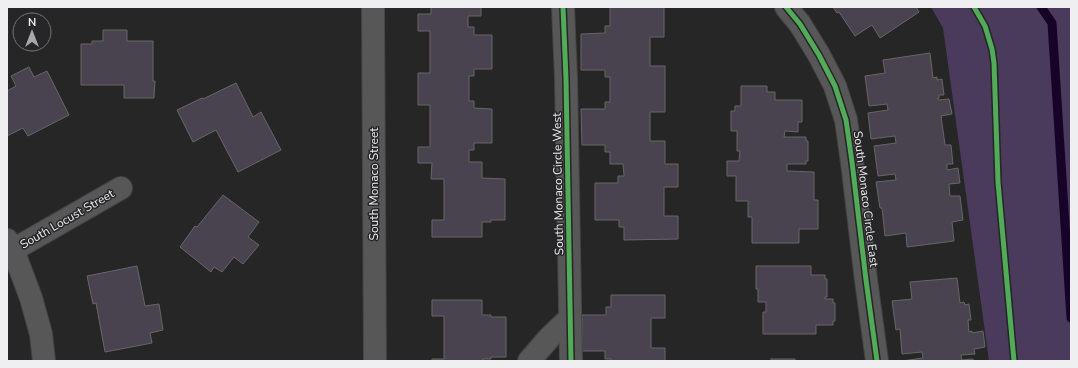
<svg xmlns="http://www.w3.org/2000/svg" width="1078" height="368" viewBox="0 0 1078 368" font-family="'Nunito Sans',sans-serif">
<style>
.green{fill:#4a3a5b}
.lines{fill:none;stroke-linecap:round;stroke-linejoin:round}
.stream{stroke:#170328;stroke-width:9}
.building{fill:#49434f;stroke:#666667}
.minor-casing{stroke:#444;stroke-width:24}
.minor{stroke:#585758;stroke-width:22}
.cycleway-casing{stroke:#262527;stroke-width:8}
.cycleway{stroke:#51ab58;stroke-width:5}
.labels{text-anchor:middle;stroke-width:3;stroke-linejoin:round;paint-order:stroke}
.street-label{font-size:12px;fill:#efeef0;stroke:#262527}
</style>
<rect width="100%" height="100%" fill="#262626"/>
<polygon class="green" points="931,7 1071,7 1071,361 989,361 943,28"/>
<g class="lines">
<polyline class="stream" points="1041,7 1052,23 1071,318"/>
</g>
<g class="building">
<polygon points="431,7 481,7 481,16 468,16 468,27 474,27 474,35 492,35 492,69 474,69 474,76 469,76 469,101 474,101 474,108 492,109 492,143 474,143 474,150 469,150 469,162 482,162 482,178 505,179 505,220 491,220 491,222 482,222 482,237 432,237 432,220 444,220 444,179 431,179 432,163 418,163 418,147 430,147 430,105 418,105 418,73 430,73 430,31 418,31 418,14 431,14"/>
<polygon points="610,7 664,7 664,37 650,37 650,66 665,66 665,112 650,112 650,141 665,141 665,164 678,164 678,187 664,187 664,216 678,216 678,239 624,240 624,227 619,227 619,220 595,220 595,183 618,183 618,176 624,176 623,164 610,164 610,152 605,152 605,145 582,145 581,109 605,109 605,102 610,102 610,77 605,77 605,70 581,70 581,34 605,33 605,26 610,26"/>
<polygon points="833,7 916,7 919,12 880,38 872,25 855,36 839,12 837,13"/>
<polygon points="103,30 127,30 127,41 153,41 153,81 155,81 154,98 124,98 124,85 81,85 81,44 92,44 92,41 103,41"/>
<polygon points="930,53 933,78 937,77 937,80 942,79 944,95 939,95 939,98 938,98 938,100 949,99 952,114 941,116 945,145 951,145 953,164 947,164 947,170 958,168 960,183 949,184 950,196 960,196 963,220 952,222 954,241 907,247 906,233 885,236 882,208 880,208 876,182 896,180 895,174 878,176 874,146 896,143 895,136 871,139 868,113 888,110 887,104 869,106 865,76 885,73 883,60"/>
<polygon points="29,67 34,77 47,71 69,115 28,136 23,128 7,136 7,91 16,86 11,76"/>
<polygon points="236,83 253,117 261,112 281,150 238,172 216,130 193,142 177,110 202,98 203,99"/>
<polygon points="741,86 767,86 767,92 775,92 775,100 802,100 802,122 798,122 798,132 785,131 784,137 806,137 806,141 808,141 808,161 806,161 806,164 787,164 787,171 814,172 814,200 818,200 818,229 799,229 799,243 752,243 752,217 748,217 748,201 736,201 736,176 727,176 727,161 739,161 740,151 737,151 737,131 731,131 731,111 735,111 735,106 741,106"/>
<polygon points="223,195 259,222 248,237 259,245 243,264 234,257 222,272 214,267 211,272 180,247 195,226 197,227"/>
<polygon points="137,266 145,306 159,304 163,330 150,333 152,343 105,352 96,303 93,304 87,276"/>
<polygon points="756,266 811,266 811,275 825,275 825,279 827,279 827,297 825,297 825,299 833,299 833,303 835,303 835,321 833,321 833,325 816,325 816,334 763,334 763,312 766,312 766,302 758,302 758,289 756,289"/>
<polygon points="957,278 960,303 964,302 965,305 969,304 971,320 968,320 969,332 972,331 972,333 983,331 985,347 974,349 975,354 961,355 962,360 973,359 973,361 902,361 923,358 922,352 902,354 900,329 896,330 892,301 912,299 910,282"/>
<polygon points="611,295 665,295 665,318 651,318 651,348 665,348 665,361 611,361 611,359 605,359 605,351 582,351 582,315 606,315 606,307 611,307"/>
<polygon points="432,300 482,300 482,315 491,315 491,317 506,317 506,357 491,357 491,359 483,359 483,361 432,361 432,359 444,359 444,316 432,316"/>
<rect x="771" y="359" width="24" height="2"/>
</g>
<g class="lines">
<defs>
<g id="minor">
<polyline points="373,7 375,361"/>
<polyline points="563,7 566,79 571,361"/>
<polyline points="786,7 800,24 819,55 835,86 846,120 852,162 866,280 877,361"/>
<polyline points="7,240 13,250 31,298 41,334 44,361"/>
<polyline points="13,250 121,188"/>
<polyline points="529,361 550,337 570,318"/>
</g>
</defs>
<use href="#minor" class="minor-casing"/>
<use href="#minor" class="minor"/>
<defs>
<g id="cycleway">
<polyline points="563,7 566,79 571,361"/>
<polyline points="786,7 800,24 819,55 835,86 846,120 852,162 866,280 877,361"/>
<polyline points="974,7 985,26 992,49 994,63 998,182 1014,361"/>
</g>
</defs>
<use href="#cycleway" class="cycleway-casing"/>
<use href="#cycleway" class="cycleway"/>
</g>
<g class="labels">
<g class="street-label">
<text transform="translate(374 184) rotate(-90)" y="4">South Monaco Street</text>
<text transform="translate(558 184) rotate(-91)" y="4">South Monaco Circle West</text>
<text transform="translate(866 199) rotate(83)" y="4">South Monaco Circle East</text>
<text transform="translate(67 219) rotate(-30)" y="4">South Locust Street</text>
</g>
</g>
<rect width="1078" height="368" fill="none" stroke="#efeef0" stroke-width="16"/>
<g transform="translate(32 32)"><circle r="19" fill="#262527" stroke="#767577"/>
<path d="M0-3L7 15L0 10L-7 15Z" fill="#a9a8a9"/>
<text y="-6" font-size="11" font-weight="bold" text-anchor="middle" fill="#efeef0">N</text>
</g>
</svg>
